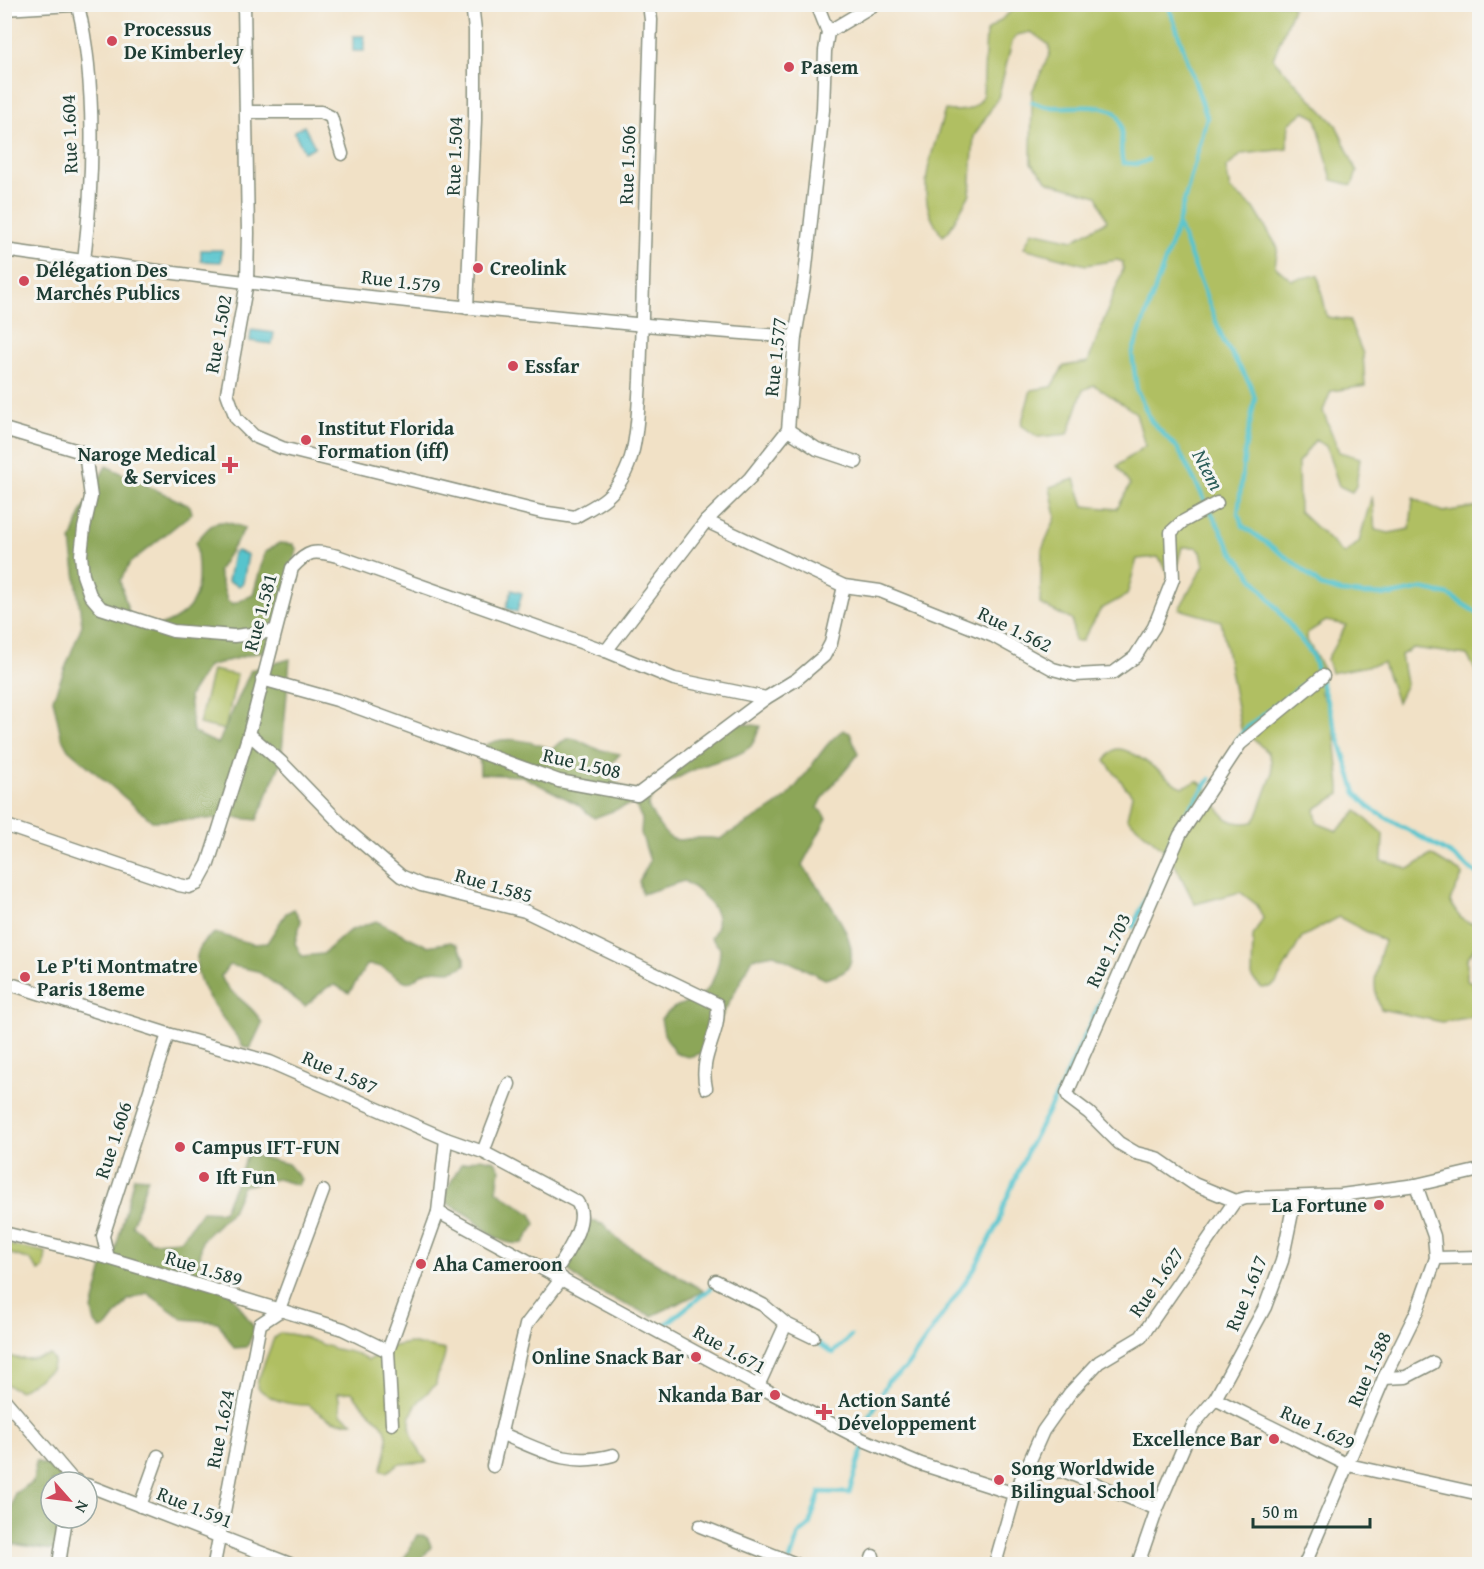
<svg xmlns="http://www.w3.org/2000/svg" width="1484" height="1569" viewBox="0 0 1484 1569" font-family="'Gentium Book Plus',serif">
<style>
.green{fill:#b0bf62;stroke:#687e4b;stroke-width:1.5}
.forest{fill:#8ca658;stroke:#567246;stroke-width:1.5}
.water{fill:#57c4cd;stroke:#3b8080;stroke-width:1.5}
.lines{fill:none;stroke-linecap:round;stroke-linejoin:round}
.stream{stroke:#57c4cd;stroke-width:4.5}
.minor-casing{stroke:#888f7d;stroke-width:15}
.minor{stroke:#fff;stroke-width:12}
.poi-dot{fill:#d1495b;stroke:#f6f6f2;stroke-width:2}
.labels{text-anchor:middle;stroke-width:6;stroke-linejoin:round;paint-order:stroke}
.poi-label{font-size:20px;font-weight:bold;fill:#1f3d34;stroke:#f6f6f2;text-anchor:start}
.street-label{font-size:20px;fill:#1f3d34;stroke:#f6f6f2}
.water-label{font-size:21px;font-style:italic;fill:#2d5f5a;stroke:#f6f6f2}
</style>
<rect width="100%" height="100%" fill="#f6f6f2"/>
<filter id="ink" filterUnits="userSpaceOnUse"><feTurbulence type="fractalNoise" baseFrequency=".0167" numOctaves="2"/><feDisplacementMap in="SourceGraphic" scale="12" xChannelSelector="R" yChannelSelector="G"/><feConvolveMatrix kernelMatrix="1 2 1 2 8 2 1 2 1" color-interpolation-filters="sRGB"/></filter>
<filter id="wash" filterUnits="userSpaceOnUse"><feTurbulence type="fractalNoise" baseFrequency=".008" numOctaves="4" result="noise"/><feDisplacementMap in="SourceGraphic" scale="24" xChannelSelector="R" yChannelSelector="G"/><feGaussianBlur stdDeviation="1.35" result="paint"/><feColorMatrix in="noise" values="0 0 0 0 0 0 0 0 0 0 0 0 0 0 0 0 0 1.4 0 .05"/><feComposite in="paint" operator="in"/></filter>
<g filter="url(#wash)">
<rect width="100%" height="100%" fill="#f1e1c6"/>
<g class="green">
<path d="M1290 4 1293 8 1273 59 1336 125 1357 172 1352 185 1332 180 1316 118 1305 111 1289 124 1287 149 1242 154 1226 168 1230 189 1254 208 1278 248 1275 266 1291 280 1318 275 1327 317 1349 320 1363 354 1365 386 1331 391 1323 411 1339 452 1360 458 1356 486 1352 492 1339 486 1326 446 1315 440 1298 463 1299 511 1344 554 1359 542 1372 495 1375 530 1389 533 1410 529 1413 498 1443 512 1480 506 1479 677 1467 655 1413 648 1401 655 1406 684 1397 702 1383 663 1331 673 1327 659 1346 625 1326 621 1307 633V640L1323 669 1321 693 1333 716 1340 787V794L1315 809 1317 823 1337 831 1357 811 1383 834 1382 861 1409 869 1431 855 1463 874 1450 901C1458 916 1461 923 1479 924V941L1467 959V980L1479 985V1016L1442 1022 1381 1009C1369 986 1378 964 1384 941L1339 917 1302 937 1276 983 1270 987 1262 988 1252 978 1253 936 1263 918 1257 905 1240 892 1195 904 1170 855 1127 818 1132 795 1105 761C1107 758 1111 752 1114 750 1127 743 1165 776 1176 784L1183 787 1197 781C1222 794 1211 829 1253 822L1257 816 1272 775 1271 760 1268 752 1241 729 1221 621 1179 609 1204 565 1201 552 1196 547H1182L1173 579 1158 557 1137 559 1127 595 1101 609 1082 641H1074L1072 620 1040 604 1042 549 1056 517 1050 487 1075 479 1084 506 1117 509 1130 485 1117 466 1145 446 1136 413 1094 385 1083 390 1068 434 1038 437 1021 425 1031 390 1051 387 1064 366 1088 362 1123 269V262L1117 260 1086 265 1024 248 1032 231 1073 240 1107 221 1097 196 1049 182 1031 163 1032 92 1050 53 1049 45 1031 32 1017 35 1012 42 998 98 974 136 970 194 948 232 943 236C910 197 933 154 945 110 961 112 975 112 983 96L986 32 1014 9 1016 5Z"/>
<polygon points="212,670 237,675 225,730 199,724"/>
<polygon points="5,1244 46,1252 44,1268 39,1271 30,1260 5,1252"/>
<path d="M280 1333C304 1334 315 1343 336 1349 349 1352 357 1352 368 1360L394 1346 409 1343 445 1350C446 1363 436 1372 436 1385 403 1411 403 1429 427 1462L399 1464 387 1472 381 1470C399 1418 376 1427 352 1392L338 1393 341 1414 353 1422C335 1424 323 1417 309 1405 290 1405 272 1402 257 1387L258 1380 274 1338Z"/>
<path d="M5 1354C21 1362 33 1359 50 1355L54 1361 51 1370 20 1391 5 1384Z"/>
</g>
<g class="forest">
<path d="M106 466 190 506 192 513 130 563 120 581 129 614 153 628C204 614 200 586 196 542 215 519 217 518 245 528L218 571 227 600 233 604 253 595 265 552 279 543 293 544 297 550 275 631 264 651 208 666 189 696 193 732 218 744 251 670 290 659 281 762 257 820 238 818 152 821 68 749 61 736 53 699 82 625 71 541 81 513Z"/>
<path d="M726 721 760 726C758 732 755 742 750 747 737 758 719 759 703 766 687 772 652 789 648 806 676 860 675 831 720 839 740 826 765 815 783 800 805 781 822 744 843 730L850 733 858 754C846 773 827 786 818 808L827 818 802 865C817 887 868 945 846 970 841 975 831 977 825 979L774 954 753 958 702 1053 688 1057 675 1053 664 1034 661 1019C675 1002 685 1006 701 995 714 986 720 963 720 948L711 938C713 934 717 929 717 925 721 908 696 888 684 881L642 894 639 881 650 861 641 833 642 819 634 803 594 818 577 804 522 776 480 774 479 749C501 733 527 740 552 749 574 731 573 739 595 748 603 751 612 752 620 754L610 765 609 775 612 781 633 792 650 784Z"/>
<path d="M294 909 301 921 295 943 302 956 323 954 349 931 376 921 427 946 451 942 457 945 465 958V965C448 977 440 966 425 972 417 975 414 984 405 981 388 974 388 965 367 965L349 993 335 985 328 987 305 1006 257 971 229 965 221 976C227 994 252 1003 262 1023L250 1049 243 1046C225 1017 167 962 215 933L253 944 267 943 286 913Z"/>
<polygon points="248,1154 288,1164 301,1179 298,1185 277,1179 243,1186 232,1211 202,1240 199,1267 233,1296 255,1329 247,1347 234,1348 218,1322 183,1319 147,1293 128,1300 107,1327 100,1329 95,1323 92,1310 103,1267 116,1248 134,1177 148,1178 132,1225 152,1242 181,1240 202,1211 223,1212"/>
<path d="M480 1158 495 1161 500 1170 497 1191 531 1214 536 1224 523 1243C501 1247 487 1231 472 1218 465 1212 455 1207 447 1203L446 1191 461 1164Z"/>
<path d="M591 1220 604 1225 618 1240 704 1291 652 1316C632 1306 575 1287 567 1266Z"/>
<polygon points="36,1461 59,1470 65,1482 51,1482 51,1518 62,1518 59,1547 52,1550 13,1544 5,1536 15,1493 33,1482"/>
<path d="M417 1535C426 1535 429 1538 431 1547L417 1564H401Z"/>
</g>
<g class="water">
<rect x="353" y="36" width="11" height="15"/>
<polygon points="304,126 315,147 304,152 294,131"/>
<polygon points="201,250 222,250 221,262 201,261"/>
<polygon points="251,330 274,333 272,344 250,341"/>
<polygon points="237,551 248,555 243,583 239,586 228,581 233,553"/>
<polygon points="512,590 522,593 517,612 506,608"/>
</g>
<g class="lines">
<g class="stream">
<polyline points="1168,4 1207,117 1178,224 1132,354 1137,390 1151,421 1178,449 1230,548 1312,654 1356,793 1371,809 1452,855 1480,876"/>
<path d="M1032 102C1038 104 1044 107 1050 107 1066 109 1110 101 1118 116 1126 130 1118 148 1123 163L1138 164 1148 160"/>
<polyline points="1178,224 1224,342 1249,382 1255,398 1245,449 1238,514 1243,526 1296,564 1321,586 1341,592 1362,594 1392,595 1421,589 1449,595 1480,615"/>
<polyline points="1237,740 1247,727 1311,679"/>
<polyline points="1157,873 1174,831 1210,779"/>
<polyline points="1133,927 1154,880"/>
<polyline points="661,1328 716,1284"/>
<polyline points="812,1339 833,1353 851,1336"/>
<polyline points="859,1438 888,1381 905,1369 973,1271 999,1222 1003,1207 1029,1147 1061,1087 1111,979"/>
<polyline points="790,1560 799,1534 809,1526 820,1492 849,1493 864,1444"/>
</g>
</g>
</g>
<g filter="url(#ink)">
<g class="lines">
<defs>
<g id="minor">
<path d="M244 4 248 233 247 282 227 393 236 418 254 436 282 448 541 512 575 517C585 511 598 505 607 497 639 469 637 420 640 381L651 20 649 4"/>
<path d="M78 6C97 83 93 183 84 261"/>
<polyline points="4,9 89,4"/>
<polyline points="828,32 875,4"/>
<polyline points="247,112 321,112 331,117 342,154"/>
<path d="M4 250C267 287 531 318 795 337"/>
<polyline points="467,308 475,120 475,30 472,4"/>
<polyline points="4,429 85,453 91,497 84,528 81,555 83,575 90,595 101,608 173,631 234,636 275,631"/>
<polyline points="788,430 817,449 856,462"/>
<polyline points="706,521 844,586 880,591 993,636 1053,669 1075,675 1113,673 1135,657 1154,627 1173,579 1171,532 1182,522 1217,503"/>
<polyline points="606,651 706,521 750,478 788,430 795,337 804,285 823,110 825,51 828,32 817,4"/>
<polyline points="262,679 337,700 559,781 637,795 766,698 797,679 824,656 831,643 844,586"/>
<path d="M249 734 281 762 346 829 401 876 421 885 525 911 717 1004C722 1034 698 1054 706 1088"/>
<path d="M4 825 179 885 189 887 197 884 208 864 249 734 292 568C309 550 313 550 337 556L606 651 674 679 766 698"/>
<polyline points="4,982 168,1034 270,1062 446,1139 438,1212 388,1351 392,1424"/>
<path d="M446 1139 483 1152 577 1202C591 1222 564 1256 554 1274"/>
<polyline points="483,1152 509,1084"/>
<polyline points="1235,1201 1194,1184 1156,1158 1136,1153 1119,1143 1089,1113 1069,1098 1067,1093 1180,835 1240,744 1323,676"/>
<polyline points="438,1212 758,1386 859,1438 921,1464 1015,1494"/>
<polyline points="4,1233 108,1258 343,1329 388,1351"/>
<polyline points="108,1258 103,1236 168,1034"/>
<polyline points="1436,1258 1480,1257"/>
<polyline points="716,1281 763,1305 786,1324 813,1337"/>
<polyline points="1384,1378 1406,1377 1433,1363"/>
<polyline points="758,1386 786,1324"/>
<polyline points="4,1399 72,1479 79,1482"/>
<polyline points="1215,1399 1348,1465 1480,1494"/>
<path d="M500 1433C542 1450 567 1468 613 1455"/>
<polyline points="493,1466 526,1325 562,1278"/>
<polyline points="1021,1479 1041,1473 1064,1471 1157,1509"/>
<polyline points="87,1485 290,1564"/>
<polyline points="140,1506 158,1456"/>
<polyline points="700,1526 796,1564"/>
<polyline points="59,1564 66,1518"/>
<polyline points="214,1564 260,1324 278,1312 323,1191"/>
<polyline points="870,1564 873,1556"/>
<polyline points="995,1564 1015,1494 1043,1431 1070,1393 1099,1362 1141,1337 1235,1201 1246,1198 1341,1195 1416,1185 1480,1170"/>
<polyline points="1138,1564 1157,1509 1193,1425 1215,1399 1265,1307 1282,1261 1295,1198"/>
<polyline points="1305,1564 1384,1378 1417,1311 1436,1258 1434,1236 1416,1185"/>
</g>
</defs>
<use href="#minor" class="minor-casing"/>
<use href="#minor" class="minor"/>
</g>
</g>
<g class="poi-dot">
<circle cx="112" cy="41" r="6"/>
<circle cx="789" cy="67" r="6"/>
<circle cx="478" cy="268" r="6"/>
<circle cx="24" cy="281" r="6"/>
<circle cx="513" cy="366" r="6"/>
<circle cx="306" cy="440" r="6"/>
<path d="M227 456h6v6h6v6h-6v6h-6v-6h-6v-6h6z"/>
<circle cx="25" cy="977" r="6"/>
<circle cx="180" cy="1147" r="6"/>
<circle cx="204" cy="1177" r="6"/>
<circle cx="1379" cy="1205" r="6"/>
<circle cx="421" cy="1264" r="6"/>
<circle cx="696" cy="1357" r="6"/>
<circle cx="775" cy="1395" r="6"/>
<path d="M821 1403h6v6h6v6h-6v6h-6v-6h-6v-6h6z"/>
<circle cx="1274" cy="1439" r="6"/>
<circle cx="999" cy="1480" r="6"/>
</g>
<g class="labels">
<g class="poi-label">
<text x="124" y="36">Processus<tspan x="124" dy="23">De Kimberley</tspan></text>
<text x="801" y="74">Pasem</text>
<text x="490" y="275">Creolink</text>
<text x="36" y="277">Délégation Des<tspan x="36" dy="23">Marchés Publics</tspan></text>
<text x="525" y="373">Essfar</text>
<text x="318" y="435">Institut Florida<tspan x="318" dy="23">Formation (iff)</tspan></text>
<text x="216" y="461" text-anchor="end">Naroge Medical<tspan x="216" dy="23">&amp; Services</tspan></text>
<text x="37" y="973">Le P'ti Montmatre<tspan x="37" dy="23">Paris 18eme</tspan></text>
<text x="192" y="1154">Campus IFT-FUN</text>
<text x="216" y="1184">Ift Fun</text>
<text x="1367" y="1212" text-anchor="end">La Fortune</text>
<text x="433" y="1271">Aha Cameroon</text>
<text x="684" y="1364" text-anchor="end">Online Snack Bar</text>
<text x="763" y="1402" text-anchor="end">Nkanda Bar</text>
<text x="838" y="1407">Action Santé<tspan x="838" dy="23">Développement</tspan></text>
<text x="1262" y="1446" text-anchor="end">Excellence Bar</text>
<text x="1011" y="1475">Song Worldwide<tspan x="1011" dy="23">Bilingual School</tspan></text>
</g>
<g class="street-label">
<text transform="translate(69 134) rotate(-92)" y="7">Rue 1.604</text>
<text transform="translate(454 156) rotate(-88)" y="7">Rue 1.504</text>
<text transform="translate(627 165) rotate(-88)" y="7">Rue 1.506</text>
<text transform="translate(401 281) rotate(7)" y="7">Rue 1.579</text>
<text transform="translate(218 334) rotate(-80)" y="7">Rue 1.502</text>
<text transform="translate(775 357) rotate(-84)" y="7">Rue 1.577</text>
<text transform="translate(260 612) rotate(-75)" y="7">Rue 1.581</text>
<text transform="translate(1015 629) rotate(26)" y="7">Rue 1.562</text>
<text transform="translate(582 763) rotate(13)" y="7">Rue 1.508</text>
<text transform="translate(494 885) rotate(16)" y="7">Rue 1.585</text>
<text transform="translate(1108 950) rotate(-65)" y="7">Rue 1.703</text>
<text transform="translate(340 1072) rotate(24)" y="7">Rue 1.587</text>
<text transform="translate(113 1140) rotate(-72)" y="7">Rue 1.606</text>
<text transform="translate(204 1268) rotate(17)" y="7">Rue 1.589</text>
<text transform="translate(1156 1282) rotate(-55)" y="7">Rue 1.627</text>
<text transform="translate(1246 1293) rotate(-68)" y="7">Rue 1.617</text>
<text transform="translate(730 1349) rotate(29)" y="7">Rue 1.671</text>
<text transform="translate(1369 1369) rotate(-66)" y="7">Rue 1.588</text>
<text transform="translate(1318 1427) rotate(25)" y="7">Rue 1.629</text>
<text transform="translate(220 1429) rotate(-79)" y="7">Rue 1.624</text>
<text transform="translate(195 1507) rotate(22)" y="7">Rue 1.591</text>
</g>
<g class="water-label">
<text transform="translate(1208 470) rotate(62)" y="7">Ntem</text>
</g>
</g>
<rect width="1484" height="1569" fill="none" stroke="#f6f6f2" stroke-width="24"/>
<g transform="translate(69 1500) rotate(118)"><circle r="28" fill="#f6f6f2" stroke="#a0aca6" stroke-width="1.5"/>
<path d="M0-4.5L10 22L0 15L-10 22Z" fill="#d1495b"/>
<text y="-9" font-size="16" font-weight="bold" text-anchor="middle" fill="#1f3d34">N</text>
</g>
<path d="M1253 1518v9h117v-9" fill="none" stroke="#1f3d34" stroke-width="3"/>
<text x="1262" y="1518" font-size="18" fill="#1f3d34" stroke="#f6f6f2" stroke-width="4.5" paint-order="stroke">50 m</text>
</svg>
